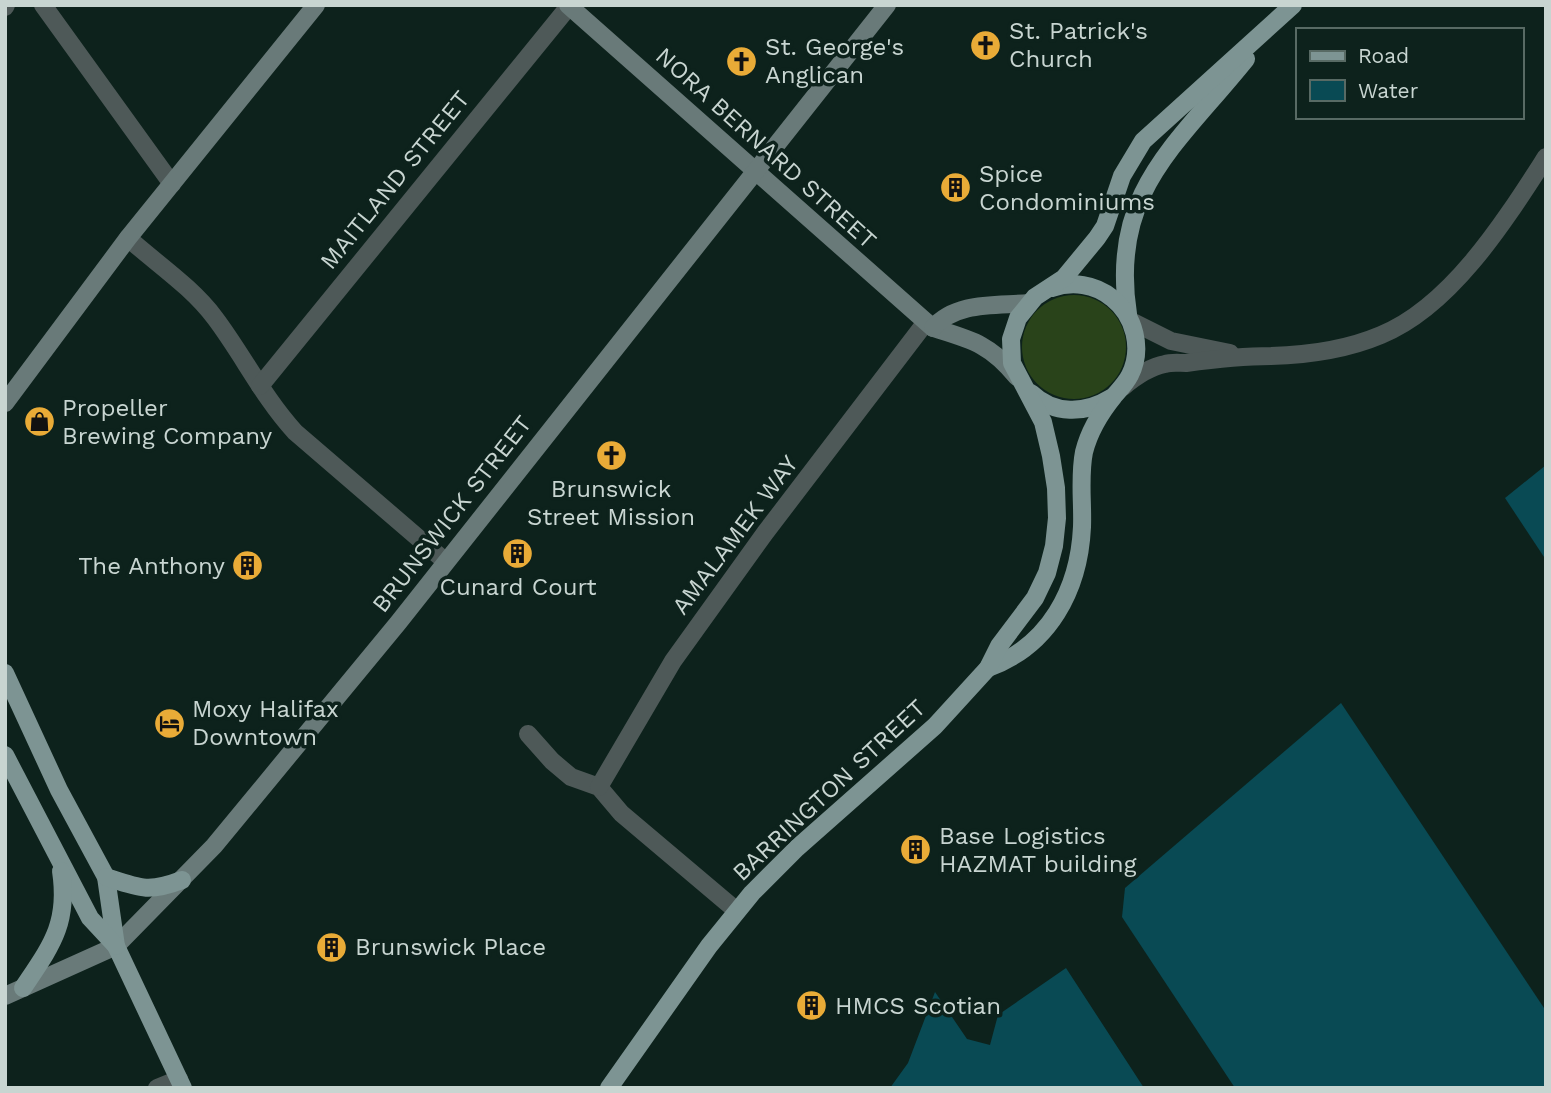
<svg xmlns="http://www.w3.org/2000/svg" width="1551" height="1093" viewBox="0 0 1551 1093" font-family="'Work Sans',sans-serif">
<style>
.green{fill:#29431a}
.water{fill:#094a54}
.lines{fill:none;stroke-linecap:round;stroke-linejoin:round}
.street{stroke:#4e5958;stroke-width:18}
.secondary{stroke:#697a79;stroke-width:18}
.primary{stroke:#7d9493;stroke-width:18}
.labels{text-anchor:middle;stroke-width:7;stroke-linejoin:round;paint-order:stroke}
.poi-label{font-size:24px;fill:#c8d5d1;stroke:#0d221c;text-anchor:start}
.street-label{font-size:24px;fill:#c8d5d1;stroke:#0d221c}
</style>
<rect width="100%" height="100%" fill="#0d221c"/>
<circle class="green" cx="1074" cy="347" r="52"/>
<g class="water">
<polygon points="1546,465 1546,560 1505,498"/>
<polygon points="1341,703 1546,1011 1546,1088 1235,1088 1122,917 1125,888"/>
<polygon points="1066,968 1144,1088 890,1088 908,1063 935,992 967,1039 990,1045 998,1015"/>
</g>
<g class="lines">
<g class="street">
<polyline points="43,5 172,184"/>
<polyline points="5,7 6,5"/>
<path d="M128 238C157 264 192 287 215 318 243 355 263 397 295 432L445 561"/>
<polyline points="1131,321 1171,341 1230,353"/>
<polyline points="260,386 570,5"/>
<path d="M1123 387C1135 377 1149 367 1165 364 1171 362 1179 363 1186 363 1215 359 1243 356 1271 356 1307 355 1348 349 1381 335 1452 306 1506 219 1546 157"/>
<polyline points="528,734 552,761 571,777 599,787 621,813 737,911"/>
<polyline points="599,787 673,661 765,533 926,322"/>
<polyline points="157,1088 179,1079"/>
</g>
<g class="secondary">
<path d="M568 5 933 328C972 340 990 344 1017 377"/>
<path d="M933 328C956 301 996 306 1029 303"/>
<polyline points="5,403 128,238 316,5"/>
<polyline points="5,996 116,946 214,846 398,623 887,5"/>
</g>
<g class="primary">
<path d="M1128 314C1109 192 1177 145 1246 59"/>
<path d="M1031 393C1054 415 1085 414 1111 398"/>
<path d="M988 668C1049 646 1079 590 1082 527 1083 502 1079 477 1084 452 1089 432 1101 412 1114 396 1120 389 1126 383 1130 375 1143 349 1135 316 1112 298 1095 284 1072 281 1052 288"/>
<polyline points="5,673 59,790 106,877 116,946 183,1088"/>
<polyline points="5,755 90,918 116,946"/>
<path d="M106 877C139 888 148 893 182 880"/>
<path d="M23 988C51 946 69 924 61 871"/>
<polyline points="609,1088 709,946 752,893 797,848 935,726 988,668 999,646 1035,598 1047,573 1054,546 1057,518 1056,488 1051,456 1043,422 1012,363 1011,339 1018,318 1035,297 1064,278 1097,238 1105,226 1122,176 1143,141 1293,5"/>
</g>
</g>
<defs>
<symbol id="church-disc" viewBox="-11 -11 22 22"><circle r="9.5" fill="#e9ab37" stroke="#0d221c"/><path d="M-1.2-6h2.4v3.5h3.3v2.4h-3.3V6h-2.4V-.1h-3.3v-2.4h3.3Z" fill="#111"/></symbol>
<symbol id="building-disc" viewBox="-11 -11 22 22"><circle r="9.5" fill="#e9ab37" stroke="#0d221c"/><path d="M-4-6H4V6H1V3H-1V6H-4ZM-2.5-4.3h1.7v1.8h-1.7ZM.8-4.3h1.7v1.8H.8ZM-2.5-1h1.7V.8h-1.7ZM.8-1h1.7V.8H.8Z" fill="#111"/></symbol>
<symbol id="shop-disc" viewBox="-11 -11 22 22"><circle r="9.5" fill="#e9ab37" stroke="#0d221c"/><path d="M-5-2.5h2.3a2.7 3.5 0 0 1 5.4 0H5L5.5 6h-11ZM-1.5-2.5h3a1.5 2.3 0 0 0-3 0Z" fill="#111"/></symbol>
<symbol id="hotel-disc" viewBox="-11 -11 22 22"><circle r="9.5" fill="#e9ab37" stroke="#0d221c"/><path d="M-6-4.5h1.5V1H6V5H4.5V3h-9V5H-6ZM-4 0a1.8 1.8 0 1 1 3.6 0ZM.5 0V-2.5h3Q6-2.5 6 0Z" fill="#111"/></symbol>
</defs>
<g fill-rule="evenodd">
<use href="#church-disc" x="968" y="28" width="35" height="35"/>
<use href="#church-disc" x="724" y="44" width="35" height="35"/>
<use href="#building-disc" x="938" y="170" width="35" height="35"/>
<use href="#shop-disc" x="22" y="404" width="35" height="35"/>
<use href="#church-disc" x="594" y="438" width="35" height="35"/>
<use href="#building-disc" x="500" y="536" width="35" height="35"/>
<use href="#building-disc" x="230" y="548" width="35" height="35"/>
<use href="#hotel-disc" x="152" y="706" width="35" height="35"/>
<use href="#building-disc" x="898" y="832" width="35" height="35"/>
<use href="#building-disc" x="314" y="930" width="35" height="35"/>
<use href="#building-disc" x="794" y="988" width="35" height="35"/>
</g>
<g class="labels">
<g class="poi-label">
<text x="1009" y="39">St. Patrick's<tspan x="1009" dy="28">Church</tspan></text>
<text x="765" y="55">St. George's<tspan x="765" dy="28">Anglican</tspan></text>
<text x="979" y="182">Spice<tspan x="979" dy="28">Condominiums</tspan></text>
<text x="62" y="416">Propeller<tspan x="62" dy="28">Brewing Company</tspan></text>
<text x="611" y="497" text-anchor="middle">Brunswick<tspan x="611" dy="28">Street Mission</tspan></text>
<text x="225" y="574" text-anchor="end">The Anthony</text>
<text x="518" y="595" text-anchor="middle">Cunard Court</text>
<text x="192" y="717">Moxy Halifax<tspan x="192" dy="28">Downtown</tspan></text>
<text x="939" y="844">Base Logistics<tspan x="939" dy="28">HAZMAT building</tspan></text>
<text x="355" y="955">Brunswick Place</text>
<text x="835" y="1014">HMCS Scotian</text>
</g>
<g class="street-label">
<text transform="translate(766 148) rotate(42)" y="8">NORA BERNARD STREET</text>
<text transform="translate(395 180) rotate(-51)" y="8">MAITLAND STREET</text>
<text transform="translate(452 514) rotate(-52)" y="8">BRUNSWICK STREET</text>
<text transform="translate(735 535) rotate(-53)" y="8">AMALAMEK WAY</text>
<text transform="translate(829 790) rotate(-43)" y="8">BARRINGTON STREET</text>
</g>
</g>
<rect width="1551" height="1093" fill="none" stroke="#c8d5d1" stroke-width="14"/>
<rect x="1296" y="28" width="228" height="91" fill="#0d221c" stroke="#586a64" stroke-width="2"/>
<rect x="1310" y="51" width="35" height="10" fill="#7d9493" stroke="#586a64" stroke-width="2"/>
<text x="1358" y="63" font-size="21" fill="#c8d5d1">Road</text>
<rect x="1310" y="80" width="35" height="21" fill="#094a54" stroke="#586a64" stroke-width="2"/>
<text x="1358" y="98" font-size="21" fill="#c8d5d1">Water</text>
</svg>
